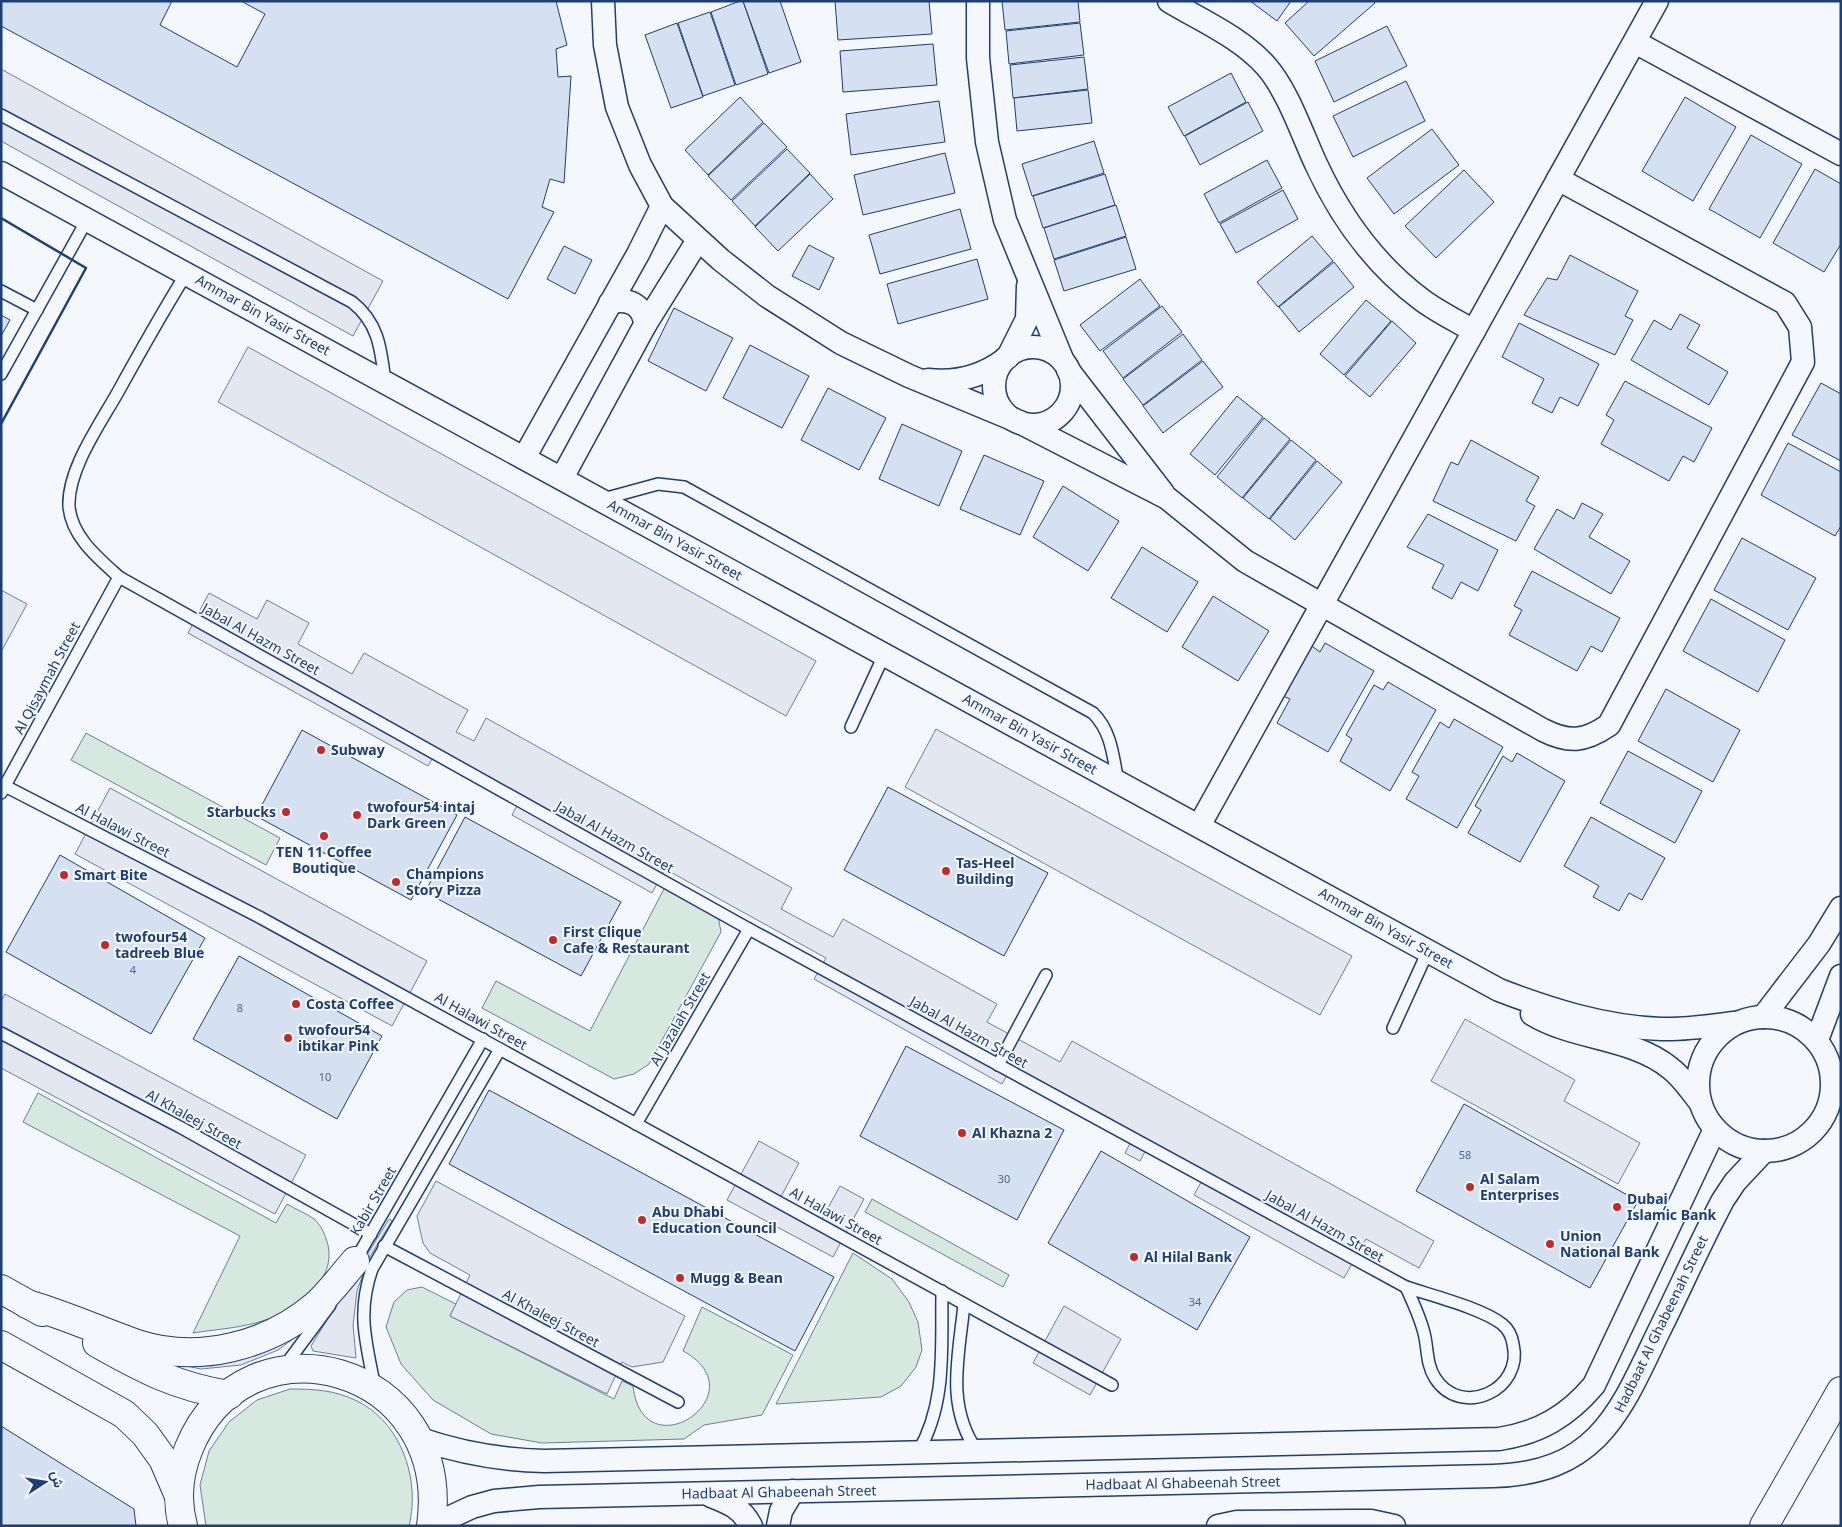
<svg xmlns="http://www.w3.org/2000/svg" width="1842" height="1527" viewBox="0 0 1842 1527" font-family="'Noto Sans',Vazirmatn,sans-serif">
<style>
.green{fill:#d7e8df;stroke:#687fa3}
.parking{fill:#e3e8f0;stroke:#687fa3}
.building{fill:#d5e0f0;stroke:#1d3f73}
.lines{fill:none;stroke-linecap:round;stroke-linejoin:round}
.service-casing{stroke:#1d3f73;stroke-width:14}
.minor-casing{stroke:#1d3f73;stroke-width:25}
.tertiary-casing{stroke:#1d3f73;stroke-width:30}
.trunk-casing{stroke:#1d3f73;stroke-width:30}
.service{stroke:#f4f7fb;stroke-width:11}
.minor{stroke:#f4f7fb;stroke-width:22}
.tertiary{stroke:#f4f7fb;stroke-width:28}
.trunk{stroke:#f4f7fb;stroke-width:28}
.wall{stroke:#1d3f73;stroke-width:2.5}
.poi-dot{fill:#c62828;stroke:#f4f7fb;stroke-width:2}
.labels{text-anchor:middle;stroke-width:4;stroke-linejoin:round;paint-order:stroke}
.number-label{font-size:11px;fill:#4b6792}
.street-label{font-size:14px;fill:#1d3f73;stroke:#f4f7fb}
.poi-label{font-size:14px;font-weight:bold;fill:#1d3f73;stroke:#f4f7fb;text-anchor:start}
</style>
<rect width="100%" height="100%" fill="#f4f7fb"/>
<g class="green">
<polygon points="86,733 280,838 266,865 71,760"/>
<polygon points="666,885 718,916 721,932 649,1064 634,1074 614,1079 482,1008 496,981 590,1031"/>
<path d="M38 1093 276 1223 287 1204C295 1209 306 1213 314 1219 322 1226 325 1235 328 1245 336 1281 298 1308 268 1319 244 1328 218 1329 193 1333L240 1236 23 1122Z"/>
<polygon points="872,1199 1009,1275 1003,1287 865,1212"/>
<polygon points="853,1253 892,1279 909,1302 918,1322 922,1350 916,1367 901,1386 881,1397 776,1404"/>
<path d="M422 1287 456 1304 450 1316 614 1399 622 1381 633 1386C643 1474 761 1393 683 1351L702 1307 793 1355 762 1415 704 1425 684 1439 542 1443 491 1434 433 1400 401 1364 386 1327 394 1302 407 1290Z"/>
<path d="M290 1389C314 1389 335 1390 357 1401 396 1420 415 1466 412 1507 411 1513 411 1520 409 1526H206L200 1485 209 1451 229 1422 257 1400Z"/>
</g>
<g class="parking">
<polygon points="1,69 383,281 353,336 1,141"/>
<polygon points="248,347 816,661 786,716 218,402"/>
<polygon points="1,590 27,604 1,652"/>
<polygon points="209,593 257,619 267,600 309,623 298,644 352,674 364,653 468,710 456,732 474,741 486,718 792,888 781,909 833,937 843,919 997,1004 987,1022 1060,1062 1072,1041 1434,1241 1419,1268 1366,1239 1344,1278 1194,1195 1205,1175 1149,1144 1140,1161 1125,1153 1135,1134 1012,1066 1002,1084 814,979 826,958 665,869 652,893 512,815 522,796 438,749 428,766 188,633"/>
<polygon points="936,729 1352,956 1320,1015 905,787"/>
<polygon points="110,788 427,961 392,1026 75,854"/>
<polygon points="5,994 306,1155 275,1214 1,1068 1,1001"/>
<polygon points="1465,1019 1575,1080 1564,1101 1640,1143 1618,1184 1431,1081"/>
<polygon points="759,1141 799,1163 776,1206 817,1228 840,1186 864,1199 833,1257 727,1200"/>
<polygon points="436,1181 685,1316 663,1362 632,1367 622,1362 607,1394 450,1316 470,1275 430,1253 423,1243 417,1216"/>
<polygon points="389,1219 392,1221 369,1258 357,1291 353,1325 356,1358 313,1351 311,1346"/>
<polygon points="1064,1306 1121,1339 1090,1395 1033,1363"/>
<polygon points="305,1330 278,1350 241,1365 201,1369 162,1361"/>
</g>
<g class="building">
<polygon points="1,1 172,1 160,25 237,67 265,14 241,1 556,1 567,45 556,49 558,77 571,76 564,183 550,179 542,207 554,212 508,299 1,26"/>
<polygon points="740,1 743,1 768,74 736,85 711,12"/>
<polygon points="743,1 780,1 801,62 769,73"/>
<polygon points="835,1 929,1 932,34 838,40"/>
<polygon points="1002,1 1078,1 1080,22 1005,30"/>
<polygon points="1250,1 1291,1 1277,21"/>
<polygon points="1309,1 1373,1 1375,3 1314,56 1285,23"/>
<polygon points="710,12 735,85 703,96 678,23"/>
<polygon points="677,23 703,97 671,108 645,35"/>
<polygon points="1080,23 1084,55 1009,64 1006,31"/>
<polygon points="1387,26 1407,66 1334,102 1315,61"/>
<polygon points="933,44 937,85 843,92 840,51"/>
<polygon points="1084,57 1088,89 1013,98 1010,65"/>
<polygon points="1231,73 1246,102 1184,136 1168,107"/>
<polygon points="1406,81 1425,121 1353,157 1333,116"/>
<polygon points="1088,90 1092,123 1017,131 1014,98"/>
<polygon points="740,97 763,122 708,175 685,150"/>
<polygon points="1685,97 1736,127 1693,201 1642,171"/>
<polygon points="939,101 945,142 851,155 846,114"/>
<polygon points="1248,102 1263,131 1200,165 1185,136"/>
<polygon points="764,123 787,147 731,200 708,176"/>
<polygon points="1432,129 1459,165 1394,214 1367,178"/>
<polygon points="1751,135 1802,164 1760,238 1709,209"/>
<polygon points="1094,141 1104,173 1032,196 1022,164"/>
<polygon points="787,149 810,173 755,226 732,201"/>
<polygon points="945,153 955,193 863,215 854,175"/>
<polygon points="1267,160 1282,188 1219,223 1204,194"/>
<polygon points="1815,169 1841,184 1841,244 1824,272 1773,243"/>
<polygon points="1464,170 1494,202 1436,258 1405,226"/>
<polygon points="810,174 833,199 778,251 755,227"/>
<polygon points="1105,174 1115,205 1043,228 1033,196"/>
<polygon points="1283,190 1298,219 1236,253 1220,224"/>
<polygon points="1116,205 1126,236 1054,259 1044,228"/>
<polygon points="960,209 971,249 880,274 869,235"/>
<polygon points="1312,236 1333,261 1278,307 1257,282"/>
<polygon points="1126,237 1136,269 1064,291 1054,260"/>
<polygon points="809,245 834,258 819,290 792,276"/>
<polygon points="564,246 592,260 575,294 547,279"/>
<polygon points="1570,255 1638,291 1625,316 1633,320 1615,355 1524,315 1547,278 1557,280"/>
<polygon points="977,259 988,299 898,324 887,284"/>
<polygon points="1334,262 1354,287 1299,332 1279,307"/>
<polygon points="1140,279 1160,306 1100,351 1080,325"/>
<polygon points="1366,300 1391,321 1344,375 1320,354"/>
<polygon points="1162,306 1182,332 1123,378 1103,351"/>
<polygon points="674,308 733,338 706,391 648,361"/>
<polygon points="1680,314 1700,325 1687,348 1728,372 1709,405 1631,360 1654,320 1671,330"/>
<polygon points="1,315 10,320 1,336"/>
<polygon points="1392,321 1416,343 1370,397 1345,376"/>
<polygon points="1519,323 1599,364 1578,406 1560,397 1552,413 1532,403 1544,379 1502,357"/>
<polygon points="1183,334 1202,360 1143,405 1123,379"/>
<polygon points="750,345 809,376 782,428 723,398"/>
<polygon points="1203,361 1223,387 1163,433 1143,406"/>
<polygon points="1625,381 1712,428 1694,462 1683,456 1669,481 1601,444 1614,420 1606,415"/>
<polygon points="1821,383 1841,394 1841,461 1792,435"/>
<polygon points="828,388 886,418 859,470 801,440"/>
<polygon points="1237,396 1263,417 1215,475 1190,454"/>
<polygon points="1264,418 1290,439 1242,498 1217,477"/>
<polygon points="902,424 962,451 939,506 879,479"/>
<polygon points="1291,440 1316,460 1269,519 1243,498"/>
<polygon points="1471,440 1539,477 1526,501 1535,506 1516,541 1433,501 1451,462 1458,465"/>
<polygon points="1788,443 1841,472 1841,526 1835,536 1761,495"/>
<polygon points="984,455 1044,481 1020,535 960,509"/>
<polygon points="1317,461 1342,482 1295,540 1270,519"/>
<polygon points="1063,486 1119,521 1088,571 1033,537"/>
<polygon points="1582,503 1603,514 1589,537 1630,561 1611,594 1534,549 1557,509 1574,519"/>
<polygon points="1428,514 1498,550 1478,591 1461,582 1452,599 1432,588 1444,565 1407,547"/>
<polygon points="1742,538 1816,578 1788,630 1714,590"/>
<polygon points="1142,547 1198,582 1167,632 1111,598"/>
<polygon points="1532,571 1620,618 1602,652 1591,646 1577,671 1509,635 1522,610 1514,606"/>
<polygon points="1213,596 1269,631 1238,681 1182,647"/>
<polygon points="1711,599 1785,640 1758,692 1683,651"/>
<polygon points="1325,643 1374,671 1328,752 1277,723 1290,699 1283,696 1312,646 1320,652"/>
<polygon points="1388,682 1436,710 1390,791 1340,761 1352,739 1346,735 1374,685 1383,690"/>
<polygon points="1666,689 1740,730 1713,782 1638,741"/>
<polygon points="1454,719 1503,747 1457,828 1406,799 1419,776 1412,772 1440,722 1449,728"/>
<polygon points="302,730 457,815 411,900 256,816"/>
<polygon points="1628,751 1702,791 1675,843 1600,803"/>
<polygon points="1517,753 1565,781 1520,862 1468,833 1481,810 1475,806 1503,756 1512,762"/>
<polygon points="888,787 1048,873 1004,956 844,870"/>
<polygon points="465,817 621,902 581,976 425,892"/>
<polygon points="1591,817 1665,858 1642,900 1629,893 1619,911 1593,897 1599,886 1564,866"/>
<polygon points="60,855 205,938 151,1034 6,952"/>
<polygon points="239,956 382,1036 337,1119 193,1039"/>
<polygon points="906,1046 1064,1130 1017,1220 860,1136"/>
<polygon points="489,1090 834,1277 795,1351 449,1164"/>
<polygon points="1464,1104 1638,1201 1590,1288 1416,1191"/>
<polygon points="1101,1151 1250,1237 1197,1330 1048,1243"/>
<polygon points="1,1426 134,1509 136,1526 1,1526"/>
</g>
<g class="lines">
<defs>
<g id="service">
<path d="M1 115 352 302C379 323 381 350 385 382"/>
<path d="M186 274C162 313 140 352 118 392 100 424 67 470 69 507 72 537 98 558 119 577L749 929 1406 1287"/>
<polyline points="1,291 37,310"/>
<polyline points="1,374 87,220"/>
<path d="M603 499 658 484 684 487 1093 713C1112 732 1113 757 1118 782"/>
<polyline points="851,727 884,655"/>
<polyline points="1,784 261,918 1112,1385"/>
<polyline points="1,793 119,577"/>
<polyline points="1393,1028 1428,951"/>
<polyline points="1,1033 180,1127 371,1234"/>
<polyline points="998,1065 1046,975"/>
<polyline points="636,1124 749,929"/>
<polyline points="384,1246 678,1402"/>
<polyline points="355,1261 483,1039"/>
<path d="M1406 1287C1433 1296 1481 1308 1502 1324 1508 1329 1512 1337 1513 1344 1524 1390 1461 1419 1435 1378 1426 1364 1428 1348 1424 1333 1420 1317 1413 1302 1406 1287Z"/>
<path d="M964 1304C959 1356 945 1405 977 1451"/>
<polyline points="284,1367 330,1305"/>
<path d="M375 1389C367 1344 356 1315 372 1269L500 1049"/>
<path d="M918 1452C947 1403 941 1347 942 1291"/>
</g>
<g id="minor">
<polyline points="603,1 605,45 617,107 640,165 662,206 721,260 767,296 841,343 909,376 1022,423"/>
<polyline points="978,1 978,58 987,142 1005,220 1062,359"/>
<path d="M1169 1C1202 21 1240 37 1266 66 1288 91 1302 134 1316 164 1340 216 1375 265 1422 300 1438 312 1457 321 1474 331"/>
<polyline points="1635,42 1841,154"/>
<path d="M1 173 1499 990C1551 1010 1605 1027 1661 1029 1685 1030 1710 1026 1734 1023"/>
<path d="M610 303C628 297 644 305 645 325"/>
<circle cx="1033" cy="386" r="39"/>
<polyline points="1008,357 1027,319 1028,286"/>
<polyline points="1068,370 1163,493"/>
<path d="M928 380C956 383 981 377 1004 360"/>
<path d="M1023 424 1167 498 1245 561 1543 730C1569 743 1584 742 1609 725L1803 362 1800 327 1785 303 1558 179"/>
<polyline points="524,458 638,254 662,206"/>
<polyline points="562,478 645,325 698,240"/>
<polyline points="1199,826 1657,1"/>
<path d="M1532 1014C1575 1040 1632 1037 1670 1068 1682 1077 1691 1091 1700 1102"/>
<circle cx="1765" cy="1084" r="67"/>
<polyline points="1763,1017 1819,944 1841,908"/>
<polyline points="1817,1040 1841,976"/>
<path d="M420 1439C461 1453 501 1460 544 1461L1499 1439C1539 1433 1568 1416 1594 1385L1715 1129"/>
<path d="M711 1496C729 1503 742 1508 751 1526"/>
<path d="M431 1526 472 1507 494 1501 539 1497 1493 1476C1596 1473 1619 1415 1658 1333 1680 1289 1700 1243 1723 1200L1735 1182 1764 1151"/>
<polyline points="778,1526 781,1511 793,1491"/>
<polyline points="1218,1526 1237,1522 1353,1521 1371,1521 1394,1526"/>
</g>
<g id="tertiary">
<polyline points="1,1289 42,1312"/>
<path d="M27 1304C65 1315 100 1331 137 1344 198 1364 267 1346 315 1306 330 1293 342 1276 355 1261"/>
<path d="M97 1343C143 1369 177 1387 229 1395"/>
<polyline points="1,1345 124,1414 145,1434 163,1459 179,1496"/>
<path d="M183 1526C176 1500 179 1472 189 1448 246 1309 454 1364 431 1526"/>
</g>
<polyline id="trunk" points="1764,1526 1841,1391"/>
</defs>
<use href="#service" class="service-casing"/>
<use href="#minor" class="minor-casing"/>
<use href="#tertiary" class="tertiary-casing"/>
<use href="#trunk" class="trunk-casing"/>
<use href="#service" class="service"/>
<use href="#minor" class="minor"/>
<use href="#tertiary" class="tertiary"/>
<use href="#trunk" class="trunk"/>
<polyline class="wall" points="1,218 86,268 1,424"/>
</g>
<g class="poi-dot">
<circle cx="321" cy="750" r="5"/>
<circle cx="286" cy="812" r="5"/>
<circle cx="357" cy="815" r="5"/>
<circle cx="324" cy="836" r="5"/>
<circle cx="946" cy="871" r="5"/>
<circle cx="64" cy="875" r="5"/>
<circle cx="396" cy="882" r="5"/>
<circle cx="553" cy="940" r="5"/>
<circle cx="105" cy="945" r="5"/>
<circle cx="296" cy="1004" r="5"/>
<circle cx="288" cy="1038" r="5"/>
<circle cx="962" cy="1133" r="5"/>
<circle cx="1470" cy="1187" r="5"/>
<circle cx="1617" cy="1207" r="5"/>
<circle cx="642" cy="1220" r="5"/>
<circle cx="1550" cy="1244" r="5"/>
<circle cx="1134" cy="1257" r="5"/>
<circle cx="680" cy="1278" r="5"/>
</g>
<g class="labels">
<g class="number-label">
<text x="133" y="974">4</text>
<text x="240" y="1012">8</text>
<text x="325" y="1081">10</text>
<text x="1465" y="1159">58</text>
<text x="1004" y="1183">30</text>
<text x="1195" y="1306">34</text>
</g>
<g class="street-label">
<text transform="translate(263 315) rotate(29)" y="5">Ammar Bin Yasir Street</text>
<text transform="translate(675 540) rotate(29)" y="5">Ammar Bin Yasir Street</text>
<text transform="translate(261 639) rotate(29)" y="5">Jabal Al Hazm Street</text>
<text transform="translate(47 678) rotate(-62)" y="5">Al Qisaymah Street</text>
<text transform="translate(1030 734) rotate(29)" y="5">Ammar Bin Yasir Street</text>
<text transform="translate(123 830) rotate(27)" y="5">Al Halawi Street</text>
<text transform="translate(615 837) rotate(29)" y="5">Jabal Al Hazm Street</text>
<text transform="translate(1386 928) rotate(29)" y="5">Ammar Bin Yasir Street</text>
<text transform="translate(680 1019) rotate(-60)" y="5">Al Jazalah Street</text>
<text transform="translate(481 1021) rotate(29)" y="5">Al Halawi Street</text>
<text transform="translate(969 1032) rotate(29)" y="5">Jabal Al Hazm Street</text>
<text transform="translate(194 1119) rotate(29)" y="5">Al Khaleej Street</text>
<text transform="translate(373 1201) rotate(-60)" y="5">Kabir Street</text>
<text transform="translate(836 1216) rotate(29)" y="5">Al Halawi Street</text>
<text transform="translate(1325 1226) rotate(29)" y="5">Jabal Al Hazm Street</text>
<text transform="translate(551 1318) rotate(28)" y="5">Al Khaleej Street</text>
<text transform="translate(1661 1324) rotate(-64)" y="5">Hadbaat Al Ghabeenah Street</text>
<text transform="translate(1183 1483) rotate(-1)" y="5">Hadbaat Al Ghabeenah Street</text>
<text transform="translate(779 1492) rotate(-1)" y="5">Hadbaat Al Ghabeenah Street</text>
</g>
<g class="poi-label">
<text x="331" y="755">Subway</text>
<text x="367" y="812">twofour54 intaj<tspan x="367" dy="16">Dark Green</tspan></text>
<text x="276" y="817" text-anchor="end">Starbucks</text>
<text x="324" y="857" text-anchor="middle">TEN 11 Coffee<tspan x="324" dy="16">Boutique</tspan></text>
<text x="956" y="868">Tas-Heel<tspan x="956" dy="16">Building</tspan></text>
<text x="406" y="879">Champions<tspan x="406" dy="16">Story Pizza</tspan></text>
<text x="74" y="880">Smart Bite</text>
<text x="563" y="937">First Clique<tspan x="563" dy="16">Cafe &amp; Restaurant</tspan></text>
<text x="115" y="942">twofour54<tspan x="115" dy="16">tadreeb Blue</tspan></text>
<text x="306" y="1009">Costa Coffee</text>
<text x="298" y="1035">twofour54<tspan x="298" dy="16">ibtikar Pink</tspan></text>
<text x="972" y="1138">Al Khazna 2</text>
<text x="1480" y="1184">Al Salam<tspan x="1480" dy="16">Enterprises</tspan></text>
<text x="1627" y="1204">Dubai<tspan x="1627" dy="16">Islamic Bank</tspan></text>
<text x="652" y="1217">Abu Dhabi<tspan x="652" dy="16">Education Council</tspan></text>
<text x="1560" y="1241">Union<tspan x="1560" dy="16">National Bank</tspan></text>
<text x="1144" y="1262">Al Hilal Bank</text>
<text x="690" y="1283">Mugg &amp; Bean</text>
</g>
</g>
<rect width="1842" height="1527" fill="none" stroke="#1d3f73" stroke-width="5"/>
<g transform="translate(45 1482) rotate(78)" stroke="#f4f7fb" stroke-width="4" paint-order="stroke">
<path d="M0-4L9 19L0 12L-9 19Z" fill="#1d3f73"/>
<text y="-8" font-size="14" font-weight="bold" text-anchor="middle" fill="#1d3f73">ش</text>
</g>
</svg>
